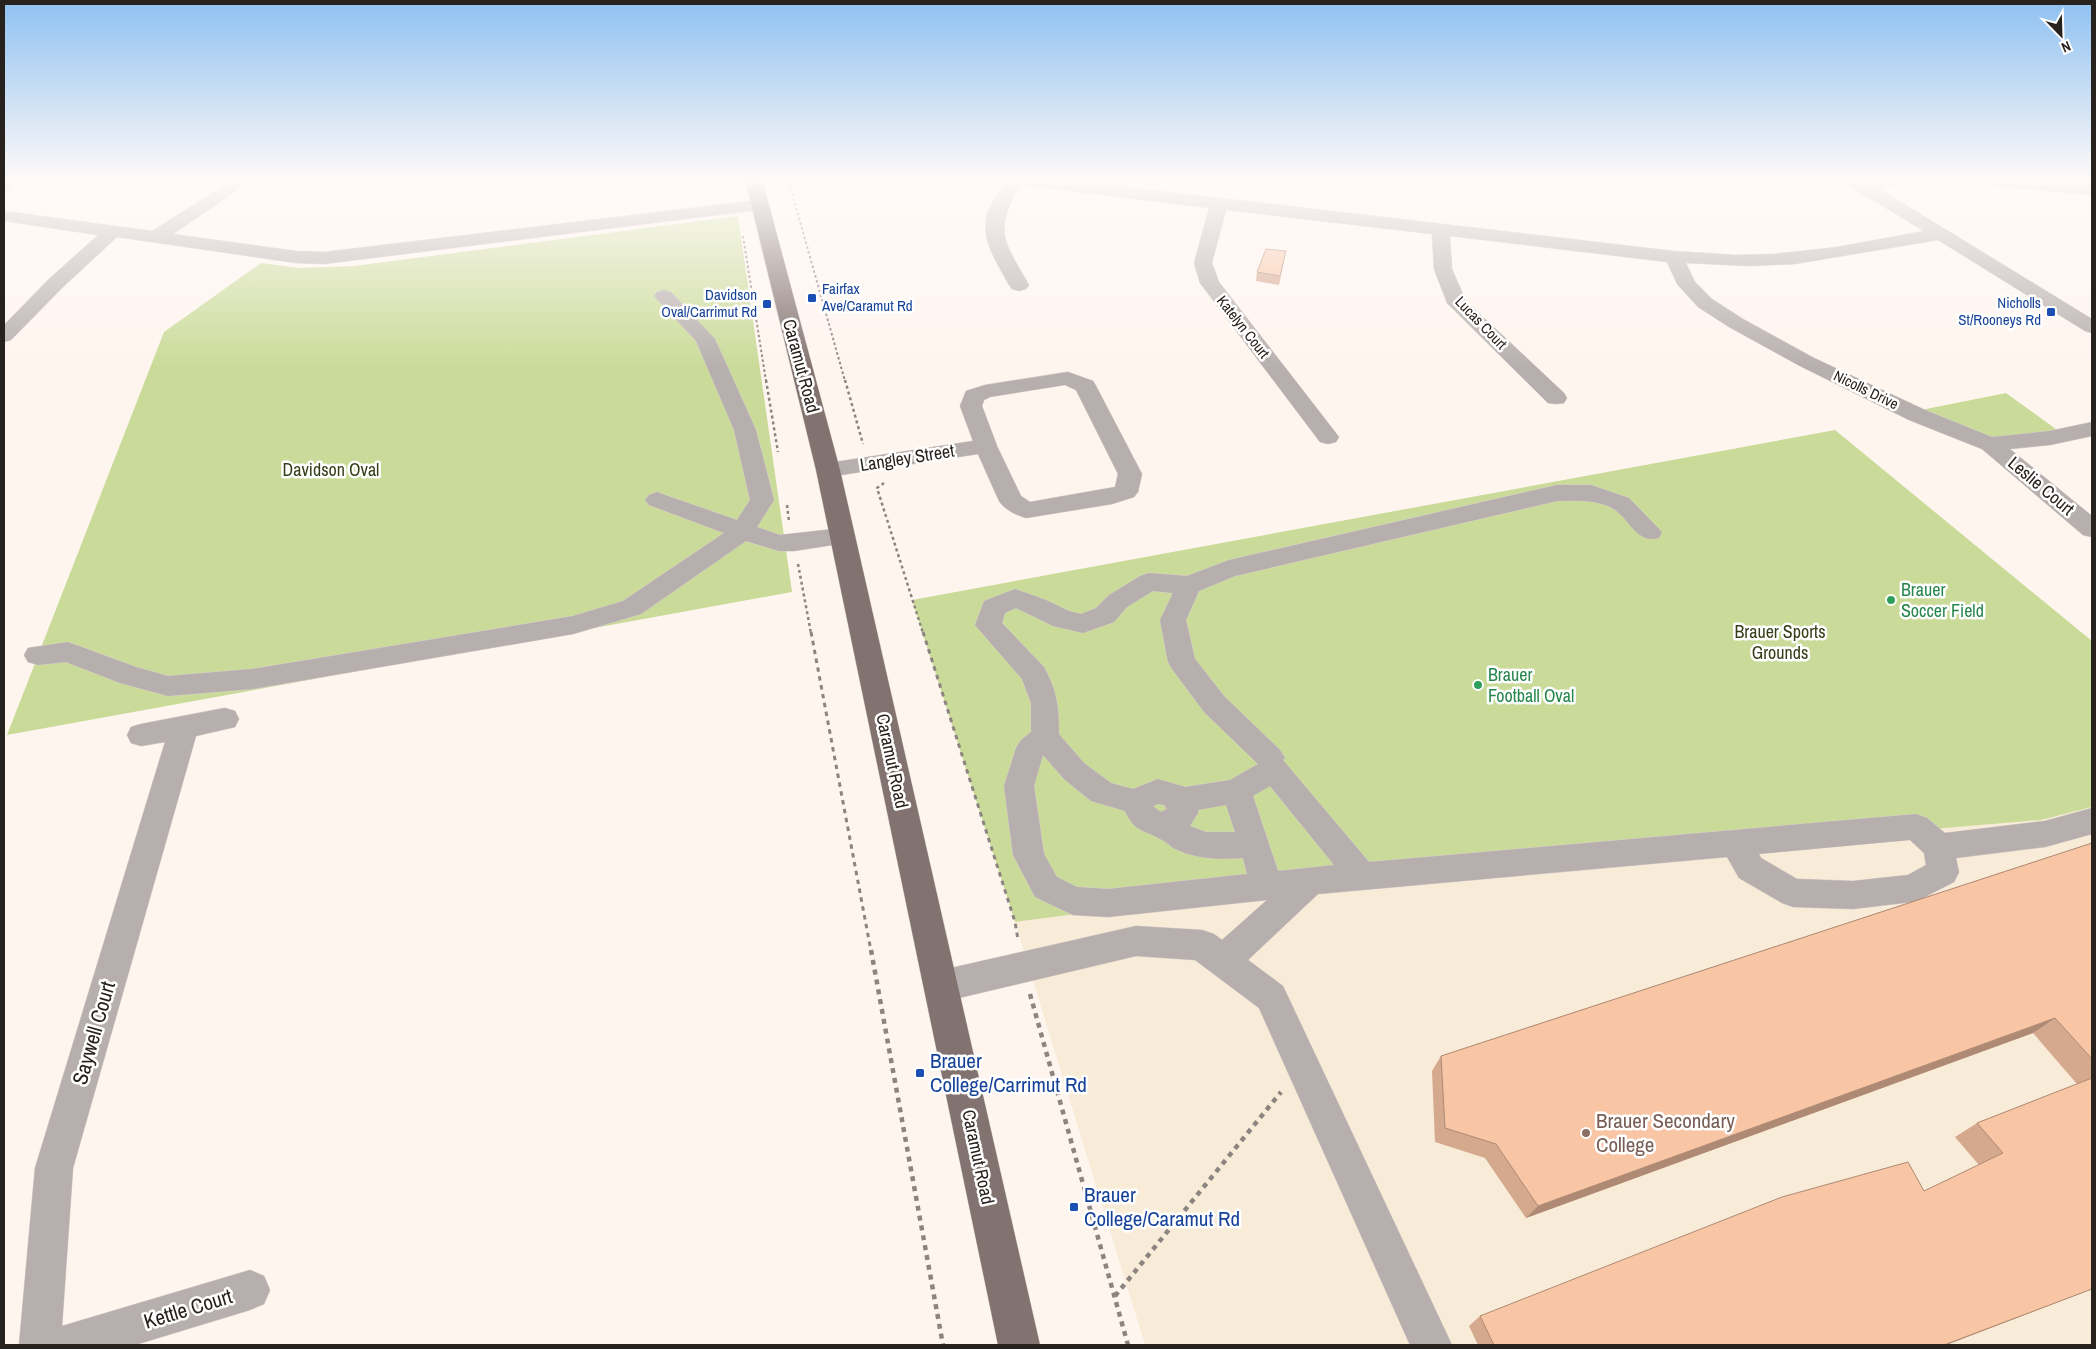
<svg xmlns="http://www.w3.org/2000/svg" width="2096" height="1349" viewBox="0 0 2096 1349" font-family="'Archivo Narrow',sans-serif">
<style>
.education{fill:#f8ebd7}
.green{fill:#cadb99}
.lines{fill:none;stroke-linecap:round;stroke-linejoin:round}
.minor-casing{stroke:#d8cfca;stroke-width:1}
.major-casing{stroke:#d8cfca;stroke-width:1}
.path-far3{stroke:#8c8480;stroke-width:2;stroke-dasharray:2.5 2.5;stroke-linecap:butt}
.path-far2{stroke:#8c8480;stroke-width:2.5;stroke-dasharray:3 3;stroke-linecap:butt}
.path-far1{stroke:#8c8480;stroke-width:3;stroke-dasharray:4.5 4.5;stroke-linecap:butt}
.path{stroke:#8c8480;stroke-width:4.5;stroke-dasharray:5 5;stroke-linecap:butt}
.minor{fill:#b7afad;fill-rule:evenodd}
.major{fill:#827370;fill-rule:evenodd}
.wall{fill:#d5a98e}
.shaded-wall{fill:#ae8a74}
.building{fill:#f8c5a5;stroke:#ae8a74}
.transit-dot{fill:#1a4fb4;stroke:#fff;stroke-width:2}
.leisure-dot{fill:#2e9e5b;stroke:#fff;stroke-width:2}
.education-dot{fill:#8d6e63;stroke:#fff;stroke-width:2}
.labels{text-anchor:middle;stroke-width:5;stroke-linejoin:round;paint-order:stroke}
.far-transit-label{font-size:15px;fill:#164399;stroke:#fff;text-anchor:end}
.far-street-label{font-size:15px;fill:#28221f;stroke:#fff}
.street-label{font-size:18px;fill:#28221f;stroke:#fff}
.park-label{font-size:18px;fill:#363e18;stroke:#fff}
.leisure-label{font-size:18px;fill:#27864d;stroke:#fff;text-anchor:start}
.near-street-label{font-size:21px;fill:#28221f;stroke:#fff}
.near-transit-label{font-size:21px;fill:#164399;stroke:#fff;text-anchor:start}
.near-education-label{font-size:21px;fill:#785e54;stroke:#fff;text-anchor:start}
</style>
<rect width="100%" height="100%" fill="#fff5ef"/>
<polygon class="education" points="2092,807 2092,1345 1145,1345 1015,922 1251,888 1590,856 2041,820"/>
<g class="green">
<polygon points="738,216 792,592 7,735 164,332 261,263 300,268 354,266"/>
<polygon points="2006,393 2064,435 1990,444 1911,412"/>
<polygon points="1835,430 2092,641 2092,807 2041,820 1362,877 1015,922 912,600"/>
</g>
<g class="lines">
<defs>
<g id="minor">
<polygon points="4,179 24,179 10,190 4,191"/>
<polygon points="234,179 254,179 173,234 296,251 324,252 758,200 764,201 767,205 764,209 758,210 324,264 296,263 117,237 63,287 11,340 4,342 4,325 49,279 98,235 4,221 4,211 152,231"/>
<path d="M1002 179H1057L1674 251 1736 255 1774 254 1837 247 1924 231 1854 189 1843 179H1921L1919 183 1878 188 2092 319V333L2085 331 1938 240 1795 264 1749 266 1686 263 1695 282 1712 299 1743 319 1814 358 1925 410 1992 437 2050 431 2092 422V436L2050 445 2010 449 2092 516V537L2083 535 1982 449 1909 420 1800 366 1729 327 1698 307 1677 284 1667 262 1450 236 1452 269 1466 301 1564 393 1567 398 1564 403 1556 404 1548 403 1447 303 1434 269 1432 234 1226 210 1212 263 1219 282 1339 437 1336 442 1328 444 1320 442 1200 283 1194 263 1209 208 1020 185C993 232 1004 241 1029 285L1026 289 1019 291 1012 289 1009 285C998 264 980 240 987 214 991 203 999 193 1005 183Z"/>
<polygon points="1961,179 2031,179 2092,185 2092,195 1969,184 1963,183"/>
<polygon points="664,290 671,292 715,339 756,430 774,500 757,527 780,535 843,528 852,530 855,536 852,542 794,551 779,551 746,541 641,614 573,634 252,689 168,696 120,683 66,662 38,665 28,662 24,655 28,648 68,642 136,667 168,676 252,669 573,616 623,601 724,533 649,505 645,500 649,495 657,492 665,495 737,520 750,500 734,430 696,341 654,296 657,292"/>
<path d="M1068 372 1093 381 1096 386 1142 474 1138 492 1134 497 1112 504 1026 518C1016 515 1005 510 999 501L978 454 828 477 820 475 816 470 820 465 828 463 973 441 960 406 966 391 985 385ZM1065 385 1076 390 1118 474 1115 487 1030 502 1021 496 997 446 982 406 984 400 990 397Z"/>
<path d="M1557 485H1591L1629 498 1662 532 1659 538C1635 544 1630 518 1612 508 1595 499 1575 501 1557 501L1235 576 1199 591 1186 620 1195 659 1224 696 1280 750 1285 758 1283 760 1369 862 1916 814 1927 818 1945 833 2045 821 2092 808V834L2045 847 1956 858 1959 872 1954 882 1923 898 1912 902 1853 909 1793 907 1782 903 1739 878 1727 857 1318 894 1248 960 1283 986 1452 1345H1410L1259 1008 1195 960 1136 956 942 1002 930 997 925 986 930 975 942 970 1136 926 1202 930 1214 934 1222 940 1267 900 1108 917 1073 915 1035 897 1013 855 1004 786 1016 748 1021 740 1031 732V703L1022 679 975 625 984 601 1015 589 1046 600 1069 611 1081 614 1096 608 1109 595 1140 576 1149 573 1187 576 1229 560ZM1153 591 1173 593 1160 620 1168 662 1172 669 1204 712 1258 764 1230 780 1185 787 1158 779 1133 789 1111 783 1084 763 1059 734C1059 707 1057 691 1044 667L1002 623 1005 613 1016 608 1053 626 1083 633 1114 622 1127 607ZM1043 755 1064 779 1091 801 1125 811C1135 833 1143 829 1160 839 1165 841 1169 845 1173 848 1195 859 1219 860 1243 858L1247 874 1108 889 1077 887 1057 877 1044 854 1034 786ZM1270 786 1334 865 1278 871 1253 796ZM1158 804 1164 805 1167 809 1161 812 1153 806ZM1226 805 1235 832H1206L1190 826 1198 813V810ZM1910 840 1924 853 1926 865 1908 875 1853 881 1797 879 1761 858 1759 854Z"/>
<polygon points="225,708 235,711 239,719 235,727 196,736 73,1168 62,1326 250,1270 264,1276 270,1290 264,1304 250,1310 135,1345 19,1345 35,1168 165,742 141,746 131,743 127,735 131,727 141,724"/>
</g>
<polygon id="major" points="745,179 762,179 840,470 1040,1345 998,1345 816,470"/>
</defs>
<use href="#minor" class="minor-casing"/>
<use href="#major" class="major-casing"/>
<g class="path-far3">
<polyline points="788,179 845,381"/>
<polyline points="743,236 766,381"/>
</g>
<g class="path-far2">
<polyline points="766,380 778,452"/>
<polyline points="845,380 863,444"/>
<polyline points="884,483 877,488 923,633"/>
<polyline points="787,505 789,521"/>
<polyline points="798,564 811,633"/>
</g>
<g class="path-far1">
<polyline points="811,632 871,951"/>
<polyline points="923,632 1015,922 1018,940"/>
</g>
<g class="path">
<polyline points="871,950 943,1345"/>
<polyline points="1030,994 1128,1345"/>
<polyline points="1115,1296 1281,1092"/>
</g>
<use href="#minor" class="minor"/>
<use href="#major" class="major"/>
</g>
<g class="wall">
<polygon points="1129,179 1151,179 1149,182"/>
<polygon points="1286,251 1279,285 1256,281 1257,272"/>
<polygon points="2092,843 2092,1289 1946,1345 1478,1345 1469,1326 1480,1316 1924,1191 1979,1165 1955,1137 1977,1123 2077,1084 2033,1033 1526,1218 1485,1158 1435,1142 1432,1071 1441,1056"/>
</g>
<g class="shaded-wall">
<polygon points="2055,1018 2033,1033 1526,1218 1538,1206"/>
<polygon points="2092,1289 1946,1345 1944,1345"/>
</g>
<g class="building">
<polygon points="1266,249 1286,251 1280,276 1257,272"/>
<polygon points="2092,843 2092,1059 2055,1018 1538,1206 1496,1144 1445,1128 1441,1056"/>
<polygon points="2092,1078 2092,1289 1944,1345 1494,1345 1480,1316 1782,1197 1908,1162 1924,1191 2003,1153 1977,1123"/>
</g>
<linearGradient id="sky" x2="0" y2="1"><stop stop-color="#8fc1f1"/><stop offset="0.49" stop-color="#fffaf8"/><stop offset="1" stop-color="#fffaf8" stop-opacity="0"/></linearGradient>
<rect width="2096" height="368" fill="url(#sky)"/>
<g class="transit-dot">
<rect x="807" y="293" width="10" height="10" rx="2.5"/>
<rect x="762" y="299" width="10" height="10" rx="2.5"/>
<rect x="2046" y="307" width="10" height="10" rx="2.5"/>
<rect x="915" y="1068" width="10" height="10" rx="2.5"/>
<rect x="1069" y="1202" width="10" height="10" rx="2.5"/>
</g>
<g class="leisure-dot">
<circle cx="1891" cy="600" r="5"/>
<circle cx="1478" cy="685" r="5"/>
</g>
<circle class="education-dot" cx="1586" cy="1133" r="5"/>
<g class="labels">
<g class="far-transit-label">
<text x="822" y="294" text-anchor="start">Fairfax<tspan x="822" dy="17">Ave/Caramut Rd</tspan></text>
<text x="757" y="300">Davidson<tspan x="757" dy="17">Oval/Carrimut Rd</tspan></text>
<text x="2041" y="308">Nicholls<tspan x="2041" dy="17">St/Rooneys Rd</tspan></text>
</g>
<g class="far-street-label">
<text transform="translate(1481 323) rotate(46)" y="5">Lucas Court</text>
<text transform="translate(1243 327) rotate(52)" y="5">Katelyn Court</text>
<text transform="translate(1866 390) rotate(26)" y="5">Nicolls Drive</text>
</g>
<g class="street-label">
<text transform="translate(801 366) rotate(75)" y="6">Caramut Road</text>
<text transform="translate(907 458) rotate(-9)" y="6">Langley Street</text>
<text transform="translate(2041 486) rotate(40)" y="6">Leslie Court</text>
<text transform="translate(892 761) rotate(78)" y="6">Caramut Road</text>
<text transform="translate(978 1157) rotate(78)" y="6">Caramut Road</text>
</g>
<g class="park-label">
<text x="331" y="476">Davidson Oval</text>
<text x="1780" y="638">Brauer Sports<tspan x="1780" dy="21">Grounds</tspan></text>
</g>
<g class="leisure-label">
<text x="1901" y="596">Brauer<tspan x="1901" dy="21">Soccer Field</tspan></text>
<text x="1488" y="681">Brauer<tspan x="1488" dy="21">Football Oval</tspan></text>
</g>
<g class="near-street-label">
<text transform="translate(94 1033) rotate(-74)" y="7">Saywell Court</text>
<text transform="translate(188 1309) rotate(-17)" y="7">Kettle Court</text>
</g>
<g class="near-transit-label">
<text x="930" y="1068">Brauer<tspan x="930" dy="24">College/Carrimut Rd</tspan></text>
<text x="1084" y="1202">Brauer<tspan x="1084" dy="24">College/Caramut Rd</tspan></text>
</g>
<g class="near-education-label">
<text x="1596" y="1128">Brauer Secondary<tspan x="1596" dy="24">College</tspan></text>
</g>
</g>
<rect width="2096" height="1349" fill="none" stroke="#28221f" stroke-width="10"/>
<g transform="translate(2061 35) rotate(157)" stroke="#ffffff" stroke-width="4" paint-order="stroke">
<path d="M0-4L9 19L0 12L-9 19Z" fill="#28221f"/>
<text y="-8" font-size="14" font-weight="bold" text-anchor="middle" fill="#28221f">N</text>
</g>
</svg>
